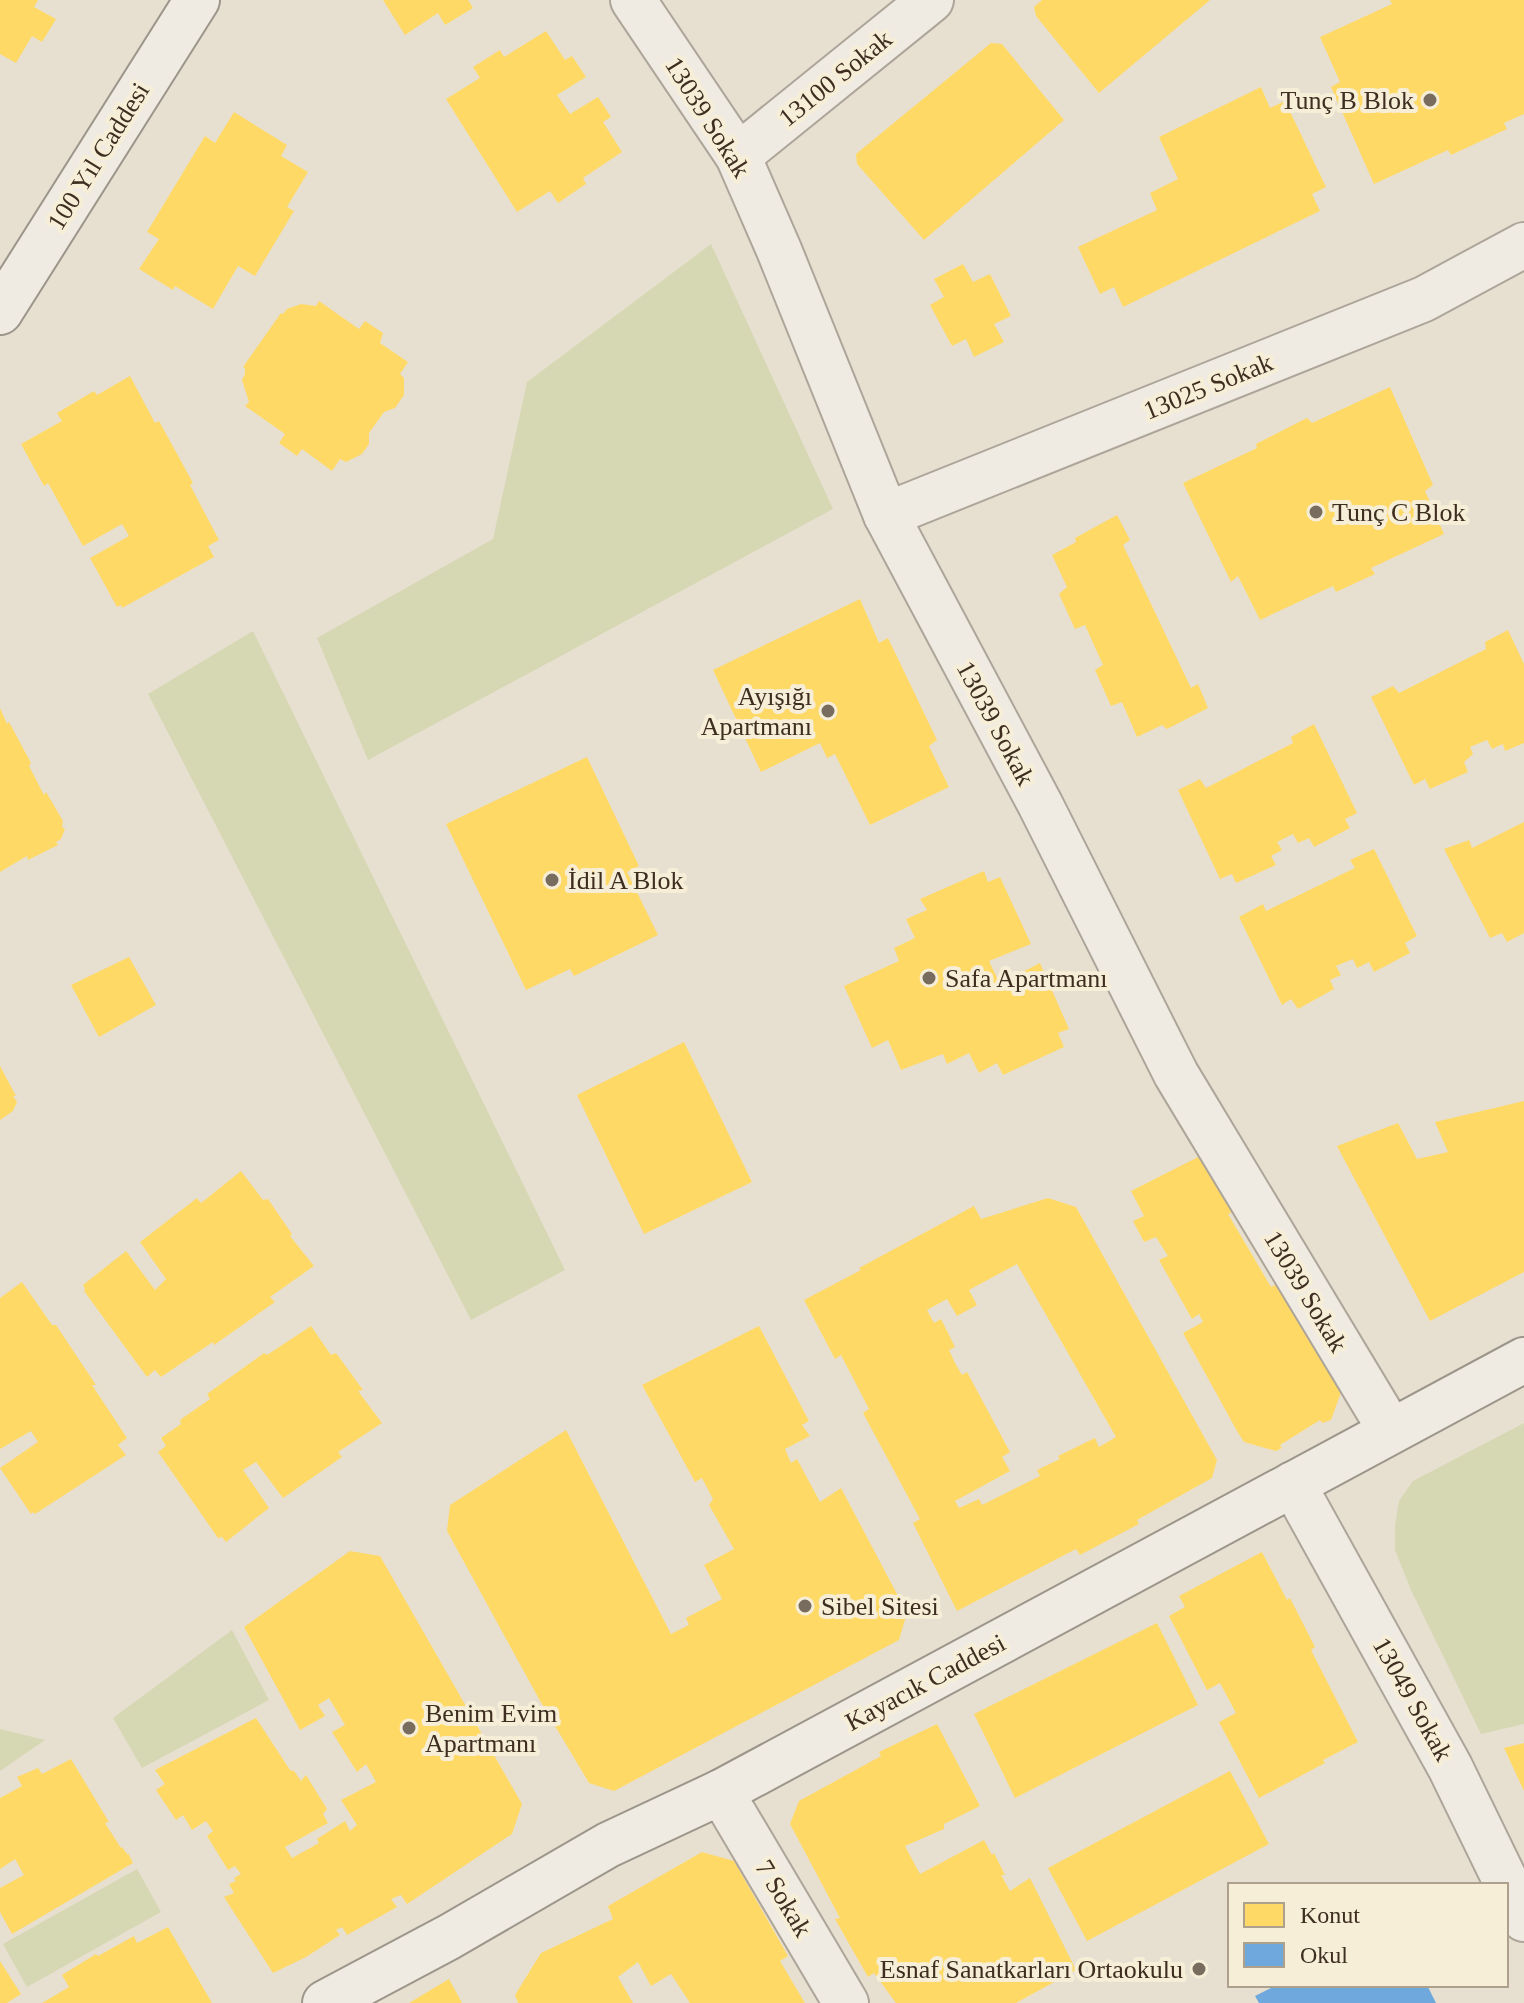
<svg xmlns="http://www.w3.org/2000/svg" width="1524" height="2003" viewBox="0 0 1524 2003" font-family="'Times New Roman',serif">
<style>
.green{fill:#d6d7b3}
.homes{fill:#ffd966;fill-rule:evenodd}
.schools{fill:#6fa8dc}
.lines{fill:none;stroke-linecap:round;stroke-linejoin:round}
.street-casing{stroke:#ada599;stroke-width:48}
.secondary-casing{stroke:#9c958a;stroke-width:48}
.street{stroke:#efebe3;stroke-width:44}
.secondary{stroke:#efebe3;stroke-width:44}
.poi-dot{fill:#786c5e;stroke:#f7eed8;stroke-width:3}
.labels{text-anchor:middle;stroke-width:8;stroke-linejoin:round;paint-order:stroke}
.street-label{font-size:26px;fill:#3d2e20;stroke:#f7eed8}
.poi-label{font-size:26px;fill:#3d2e20;stroke:#f7eed8;text-anchor:start}
</style>
<rect width="100%" height="100%" fill="#e7e0d1"/>
<g class="green">
<polygon points="711,244 833,509 368,760 317,638 493,539 527,382"/>
<polygon points="253,631 565,1270 471,1320 148,694"/>
<polygon points="1524,1423 1524,1724 1481,1734 1411,1590 1395,1550 1395,1526 1399,1501 1413,1481"/>
<polygon points="232,1630 269,1700 142,1768 113,1718"/>
<polygon points="0,1729 45,1740 0,1771"/>
<polygon points="137,1869 161,1912 27,1987 3,1944"/>
</g>
<g class="homes">
<polygon points="0,0 38,0 34,7 56,19 42,42 32,36 16,63 0,54"/>
<polygon points="383,0 468,0 473,8 445,25 438,13 405,35"/>
<polygon points="1042,0 1210,0 1099,93 1036,16 1034,7"/>
<polygon points="1390,0 1524,0 1524,114 1504,123 1507,129 1451,155 1448,150 1374,184 1331,87 1340,82 1320,37 1392,4"/>
<polygon points="546,31 565,60 572,56 586,77 557,95 570,114 598,97 611,117 603,122 622,152 583,178 586,184 558,203 550,191 517,212 446,99 480,78 473,67 500,50 504,57"/>
<polygon points="991,43 1002,44 1064,120 924,240 857,164 856,154"/>
<polygon points="1261,87 1270,108 1285,101 1326,187 1312,194 1320,211 1123,307 1114,287 1100,294 1078,247 1157,210 1150,193 1178,179 1159,137"/>
<polygon points="234,112 287,145 281,156 308,172 287,207 294,211 255,276 238,266 213,309 175,286 173,290 139,269 159,239 147,232 205,136 215,143"/>
<polygon points="963,264 973,282 990,274 1011,316 994,324 1004,342 974,357 966,339 952,346 930,305 944,297 934,279"/>
<polygon points="319,301 359,329 365,321 383,333 380,343 408,362 400,374 404,378 404,395 395,408 384,412 369,433 369,444 362,454 346,462 340,459 332,471 302,449 297,456 279,443 285,434 245,406 249,402 242,380 245,374 245,368 243,367 281,313 283,314 287,309 301,304 316,306"/>
<polygon points="130,376 155,423 159,421 193,483 190,485 219,540 208,546 214,557 122,608 121,605 117,607 90,558 129,536 122,524 83,546 48,483 44,486 21,444 62,421 57,413 94,391 97,395"/>
<polygon points="1390,387 1433,485 1425,491 1444,534 1371,568 1375,574 1336,592 1333,586 1260,620 1238,576 1231,582 1183,483 1257,448 1256,444 1307,418 1312,423"/>
<polygon points="1117,515 1130,540 1123,545 1191,688 1198,684 1208,708 1167,729 1162,725 1137,737 1122,702 1111,706 1095,670 1103,665 1085,625 1075,629 1059,594 1067,587 1052,555 1076,542 1075,538"/>
<polygon points="860,599 879,643 888,638 937,740 929,746 949,787 870,825 835,754 827,758 820,743 761,772 713,670"/>
<polygon points="1508,630 1524,664 1524,743 1505,751 1503,744 1492,749 1487,740 1470,747 1473,754 1464,762 1468,772 1430,789 1425,779 1414,785 1371,697 1393,686 1399,693 1486,649 1485,642"/>
<polygon points="0,708 7,724 9,722 31,763 29,766 44,795 46,792 63,821 62,827 65,829 61,839 56,842 58,845 28,860 27,856 0,872"/>
<polygon points="1314,724 1357,813 1345,819 1350,828 1314,847 1309,838 1298,843 1293,834 1277,842 1282,850 1271,856 1276,865 1236,883 1232,874 1220,879 1178,790 1200,779 1206,788 1293,743 1291,737"/>
<polygon points="587,757 639,866 627,872 658,935 574,976 570,969 526,990 446,824"/>
<polygon points="1524,822 1524,933 1507,942 1502,933 1490,938 1444,849 1469,840 1472,848"/>
<polygon points="1374,849 1417,936 1405,943 1410,953 1374,972 1369,962 1357,968 1353,959 1336,966 1341,975 1330,980 1334,989 1298,1009 1291,999 1282,1005 1239,917 1263,904 1266,911 1355,868 1350,860"/>
<polygon points="984,871 988,882 1000,877 1031,944 989,961 1000,984 1040,963 1069,1029 1058,1033 1064,1047 1003,1075 997,1063 979,1073 969,1053 947,1064 943,1054 901,1070 888,1040 872,1048 844,986 899,961 894,948 915,938 906,919 927,910 920,899"/>
<polygon points="129,957 156,1005 99,1037 71,985"/>
<polygon points="684,1042 752,1182 644,1234 577,1095"/>
<polygon points="0,1066 16,1096 13,1096 17,1102 13,1111 0,1120"/>
<polygon points="1524,1101 1524,1272 1430,1321 1337,1146 1398,1123 1417,1159 1448,1152 1435,1122"/>
<polygon points="1214,1149 1243,1208 1228,1214 1271,1287 1281,1282 1343,1387 1331,1420 1322,1423 1320,1420 1280,1445 1282,1448 1276,1451 1244,1442 1237,1431 1183,1333 1203,1322 1199,1314 1192,1319 1159,1260 1168,1256 1156,1237 1144,1242 1133,1221 1144,1216 1131,1191"/>
<polygon points="241,1171 263,1200 268,1199 292,1234 290,1236 314,1266 270,1297 275,1302 214,1345 213,1342 161,1377 155,1370 147,1377 84,1291 85,1289 83,1285 126,1251 155,1290 166,1279 140,1242 197,1198 201,1203"/>
<path d="M1048 1198 1076 1207 1217 1460 1212 1478 1137 1520 1139 1524 1080 1555 1076 1549 957 1611 913 1523 920 1519 863 1413 869 1409 841 1355 835 1359 804 1300 861 1270 859 1268 974 1206 981 1219ZM1017 1264 1116 1437 1099 1447 1095 1438 1058 1456 1060 1459 1037 1470 1040 1476 982 1505 979 1499 959 1508 955 1501 1010 1471 1002 1457 1010 1452 967 1372 962 1375 955 1363 949 1350 955 1347 941 1319 934 1323 927 1310 947 1299 957 1316 977 1305 969 1290Z"/>
<polygon points="22,1282 52,1325 56,1325 96,1385 92,1385 127,1438 118,1445 126,1455 35,1514 33,1512 31,1514 0,1468 38,1442 31,1431 0,1449 0,1298"/>
<polygon points="311,1326 331,1355 336,1353 363,1390 358,1391 382,1423 338,1452 342,1457 283,1498 256,1462 243,1470 269,1508 226,1542 222,1537 218,1538 158,1452 166,1446 161,1438 181,1424 180,1420 210,1399 207,1394 264,1353 267,1355"/>
<polygon points="759,1326 809,1421 802,1425 810,1436 785,1449 791,1463 797,1459 820,1502 841,1488 907,1613 899,1640 614,1791 589,1783 539,1699 447,1531 450,1505 566,1430 671,1634 689,1625 686,1618 722,1599 704,1565 734,1549 709,1505 713,1499 702,1478 695,1482 642,1385"/>
<polygon points="350,1551 380,1556 522,1804 512,1834 407,1904 401,1895 391,1899 397,1907 347,1935 342,1927 336,1930 340,1935 306,1957 273,1973 224,1897 234,1893 229,1884 236,1881 234,1878 241,1874 235,1866 228,1870 207,1836 213,1831 206,1821 192,1830 183,1815 176,1820 156,1790 165,1784 155,1770 256,1718 290,1770 294,1771 301,1781 306,1775 327,1809 323,1814 328,1823 285,1847 292,1858 319,1843 317,1839 345,1821 350,1831 357,1825 341,1800 376,1782 366,1764 357,1772 332,1732 345,1725 329,1698 318,1705 325,1716 300,1730 244,1627"/>
<polygon points="1262,1552 1287,1600 1290,1598 1315,1647 1311,1650 1358,1742 1323,1760 1325,1763 1259,1798 1219,1722 1236,1713 1220,1683 1207,1690 1169,1616 1185,1607 1179,1596"/>
<polygon points="1157,1623 1198,1705 1015,1798 974,1714"/>
<polygon points="937,1724 980,1806 944,1824 944,1829 905,1846 920,1874 984,1840 992,1855 994,1853 1005,1875 1001,1875 1010,1891 1030,1878 1076,1970 1016,2003 896,2003 874,1973 868,1977 852,1949 835,1919 840,1918 790,1824 799,1801 881,1756 879,1752"/>
<polygon points="1524,1743 1524,1791 1504,1748"/>
<polygon points="71,1759 109,1822 105,1823 121,1848 122,1847 128,1855 128,1853 133,1863 12,1934 0,1912 0,1888 24,1875 15,1859 0,1869 0,1798 22,1786 17,1777 38,1768 42,1774"/>
<polygon points="1230,1771 1269,1844 1087,1941 1048,1868"/>
<polygon points="702,1852 734,1861 788,1956 780,1961 805,2003 690,2003 671,1974 651,1986 638,1962 618,1977 633,2003 518,2003 515,1995 541,1953 613,1919 608,1906"/>
<polygon points="168,1927 212,2003 42,2003 69,1987 62,1975 96,1954 98,1956 134,1936 137,1943"/>
<polygon points="0,1961 21,1994 7,2003 0,2003"/>
<polygon points="449,1979 462,2003 409,2003"/>
</g>
<polygon class="schools" points="1277,1985 1427,1985 1436,2003 1259,2003 1255,1996"/>
<g class="lines">
<defs>
<g id="street">
<polyline points="633,0 738,156 779,250 886,515 1040,804 1176,1074 1391,1431"/>
<polyline points="738,156 931,0"/>
<polyline points="886,515 1424,299 1524,245"/>
<polyline points="1293,1484 1450,1767 1524,1919"/>
<polyline points="721,1792 846,2003"/>
</g>
<g id="secondary">
<polyline points="0,312 197,0"/>
<polyline points="325,2003 449,1937 608,1845 721,1792 1524,1360"/>
</g>
</defs>
<use href="#street" class="street-casing"/>
<use href="#secondary" class="secondary-casing"/>
<use href="#street" class="street"/>
<use href="#secondary" class="secondary"/>
</g>
<g class="poi-dot">
<circle cx="1430" cy="100" r="8"/>
<circle cx="1316" cy="512" r="8"/>
<circle cx="828" cy="711" r="8"/>
<circle cx="552" cy="880" r="8"/>
<circle cx="929" cy="978" r="8"/>
<circle cx="805" cy="1606" r="8"/>
<circle cx="409" cy="1728" r="8"/>
<circle cx="1199" cy="1969" r="8"/>
</g>
<g class="labels">
<g class="street-label">
<text transform="translate(835 78) rotate(-39)" y="9">13100 Sokak</text>
<text transform="translate(708 117) rotate(58)" y="9">13039 Sokak</text>
<text transform="translate(98 156) rotate(-58)" y="9">100 Yıl Caddesi</text>
<text transform="translate(1208 386) rotate(-22)" y="9">13025 Sokak</text>
<text transform="translate(996 723) rotate(62)" y="9">13039 Sokak</text>
<text transform="translate(1306 1291) rotate(59)" y="9">13039 Sokak</text>
<text transform="translate(925 1682) rotate(-28)" y="9">Kayacık Caddesi</text>
<text transform="translate(1413 1699) rotate(61)" y="9">13049 Sokak</text>
<text transform="translate(784 1898) rotate(59)" y="9">7 Sokak</text>
</g>
<g class="poi-label">
<text x="1414" y="109" text-anchor="end">Tunç B Blok</text>
<text x="1332" y="521">Tunç C Blok</text>
<text x="812" y="705" text-anchor="end">Ayışığı<tspan x="812" dy="30">Apartmanı</tspan></text>
<text x="568" y="889">İdil A Blok</text>
<text x="945" y="987">Safa Apartmanı</text>
<text x="821" y="1615">Sibel Sitesi</text>
<text x="425" y="1722">Benim Evim<tspan x="425" dy="30">Apartmanı</tspan></text>
<text x="1183" y="1978" text-anchor="end">Esnaf Sanatkarları Ortaokulu</text>
</g>
</g>
<rect x="1228" y="1883" width="280" height="104" fill="#f7eed8" stroke="#ada18e" stroke-width="2"/>
<rect x="1244" y="1903" width="40" height="24" fill="#ffd966" stroke="#ada18e" stroke-width="2"/>
<text x="1300" y="1923" font-size="24" fill="#3d2e20">Konut</text>
<rect x="1244" y="1943" width="40" height="24" fill="#6fa8dc" stroke="#ada18e" stroke-width="2"/>
<text x="1300" y="1963" font-size="24" fill="#3d2e20">Okul</text>
</svg>
